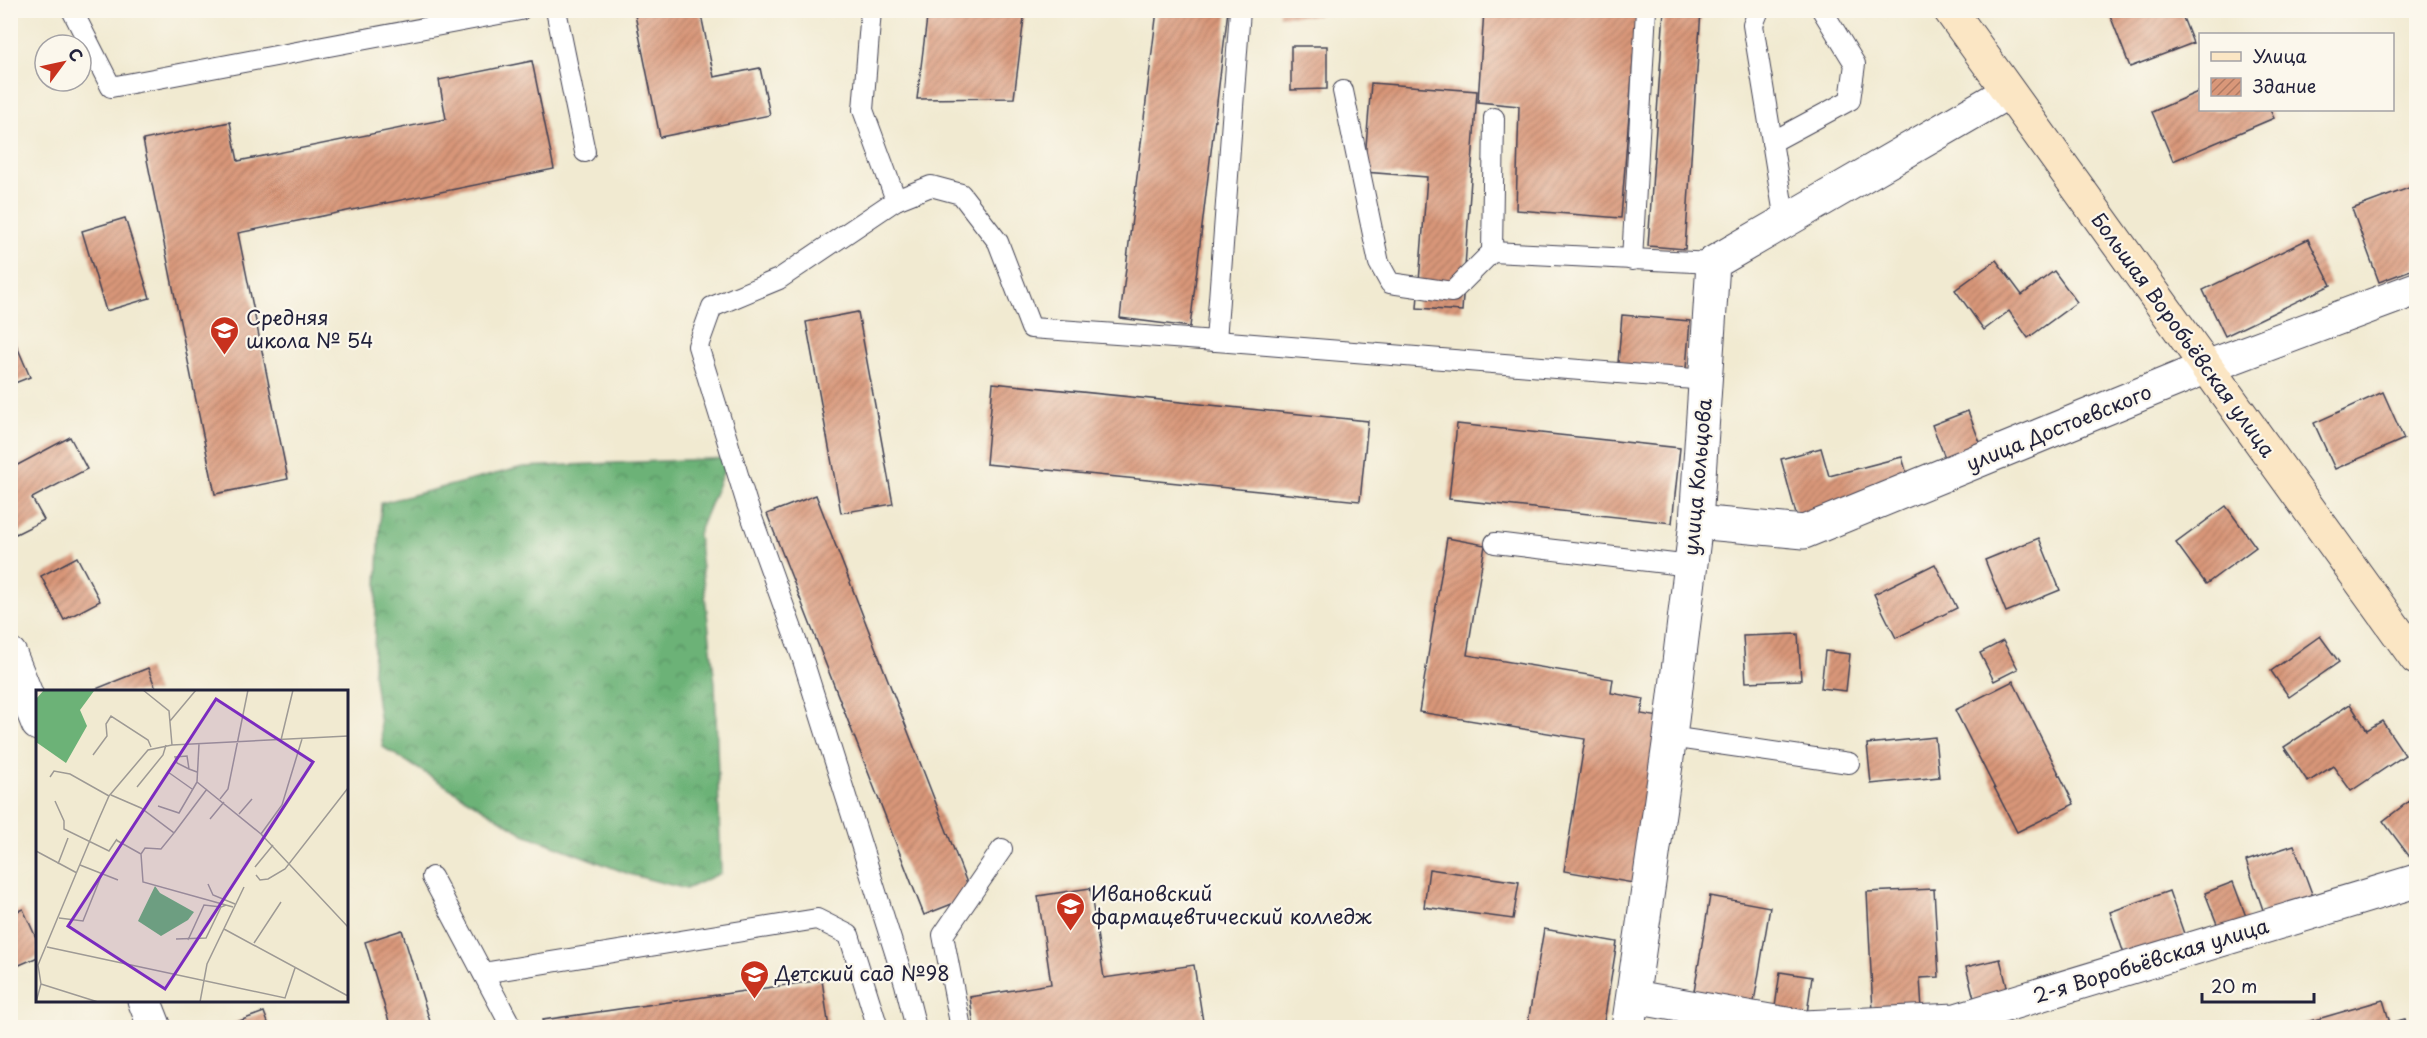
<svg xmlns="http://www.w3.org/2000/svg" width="2427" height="1038" viewBox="0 0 2427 1038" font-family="'Playpen Sans',sans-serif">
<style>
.forest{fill:url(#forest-crowns);stroke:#476a59;stroke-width:1.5}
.building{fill:url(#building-hatch)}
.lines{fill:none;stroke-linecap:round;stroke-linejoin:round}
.lane-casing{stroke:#414052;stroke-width:22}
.street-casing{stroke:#414052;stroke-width:35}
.secondary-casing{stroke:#414052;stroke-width:35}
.lane{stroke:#fff;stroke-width:20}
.street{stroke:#fff;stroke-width:33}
.secondary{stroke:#fbe6c4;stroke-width:33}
.labels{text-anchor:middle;stroke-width:4.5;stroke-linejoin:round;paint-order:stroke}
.poi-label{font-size:20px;fill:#22223b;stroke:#fbf7ec;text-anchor:start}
.street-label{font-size:20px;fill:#22223b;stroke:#fbf7ec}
.inset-road{fill:none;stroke:#9e9a95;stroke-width:1.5}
.view{fill:#7b2cbf;fill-opacity:0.15;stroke:#7b2cbf;stroke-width:3}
.inset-edge{fill:none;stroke:#22223b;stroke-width:3}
</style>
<defs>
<pattern id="forest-crowns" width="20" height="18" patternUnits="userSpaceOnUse" patternTransform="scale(1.5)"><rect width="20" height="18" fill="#6cb277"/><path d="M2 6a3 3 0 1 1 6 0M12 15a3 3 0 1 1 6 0" fill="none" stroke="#589063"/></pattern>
<pattern id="building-hatch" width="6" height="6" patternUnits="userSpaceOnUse" patternTransform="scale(1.5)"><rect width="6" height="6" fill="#d99779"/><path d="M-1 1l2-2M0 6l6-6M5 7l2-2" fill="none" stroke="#b07b64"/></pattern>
</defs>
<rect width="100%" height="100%" fill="#fbf7ec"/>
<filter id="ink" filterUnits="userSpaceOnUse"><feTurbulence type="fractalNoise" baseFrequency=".0167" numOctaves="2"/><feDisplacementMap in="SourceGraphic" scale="12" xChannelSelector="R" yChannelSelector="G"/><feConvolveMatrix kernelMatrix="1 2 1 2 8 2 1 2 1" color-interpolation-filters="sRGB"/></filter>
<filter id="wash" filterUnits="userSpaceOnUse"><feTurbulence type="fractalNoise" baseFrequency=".008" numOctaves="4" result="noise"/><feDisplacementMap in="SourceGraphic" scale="24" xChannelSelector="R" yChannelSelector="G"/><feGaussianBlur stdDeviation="1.35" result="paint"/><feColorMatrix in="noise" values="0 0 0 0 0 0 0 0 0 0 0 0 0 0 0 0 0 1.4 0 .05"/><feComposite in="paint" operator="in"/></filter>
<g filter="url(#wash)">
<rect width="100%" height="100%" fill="#f1ead1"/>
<polygon class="forest" points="729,458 698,534 715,683 721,873 686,889 629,874 524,834 383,747 373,671 381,503 523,467"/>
<g id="blocks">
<g class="building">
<polygon points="634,10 700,10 714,77 760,68 770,115 660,137"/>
<polygon points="928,10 1025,10 1014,98 917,99"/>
<polygon points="1157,10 1228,10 1190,327 1120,318"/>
<rect x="1279" y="10" width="39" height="6"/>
<polygon points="1484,10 1637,10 1621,218 1516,210 1519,106 1478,102"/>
<polygon points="1664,10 1701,10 1685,249 1648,246"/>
<polygon points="2108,10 2180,10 2193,43 2130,67"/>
<polygon points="1291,46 1327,46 1327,89 1291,90"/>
<polygon points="532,61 554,169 238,233 288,479 215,494 143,140 230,122 238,161 446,119 439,80"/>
<polygon points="1371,83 1477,91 1462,311 1417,308 1427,177 1364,172"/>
<polygon points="2200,91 2200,110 2270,110 2274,118 2173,161 2152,112"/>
<polygon points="2414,186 2416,268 2379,282 2352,209"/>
<polygon points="125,218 150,298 106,311 82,231"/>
<polygon points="2308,239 2331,285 2225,336 2203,290"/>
<polygon points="1996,260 2022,295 2054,271 2077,302 2028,338 2009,311 1984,330 1955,290"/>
<polygon points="858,312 893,504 841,513 806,322"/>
<polygon points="1622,315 1690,321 1685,380 1617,375"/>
<polygon points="13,337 30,377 10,385 10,338"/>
<polygon points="993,383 1368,421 1360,501 986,464"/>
<polygon points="2383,392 2404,439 2335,469 2314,423"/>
<polygon points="1968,411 1987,461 1952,475 1932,425"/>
<polygon points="1457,424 1680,448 1672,523 1449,499"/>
<polygon points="70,437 87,469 32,498 44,520 16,534 10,525 10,469"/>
<polygon points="1821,448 1829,476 1902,457 1914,499 1800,529 1781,459"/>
<polygon points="816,495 972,896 924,915 767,514"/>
<polygon points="2226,506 2256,547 2206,584 2176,543"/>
<polygon points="1447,538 1485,545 1467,655 1613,679 1611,693 1644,699 1641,714 1660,717 1633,883 1564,871 1585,739 1419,712"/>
<polygon points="2039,538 2060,590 2006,612 1985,560"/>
<polygon points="77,557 100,601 64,620 41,576"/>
<polygon points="1935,564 1957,608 1896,638 1874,594"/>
<polygon points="1798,634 1801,680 1746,682 1743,636"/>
<polygon points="2320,636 2339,662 2289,697 2271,671"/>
<polygon points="2003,641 2018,669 1994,681 1980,653"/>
<polygon points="1825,651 1850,654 1846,691 1821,688"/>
<polygon points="148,668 157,692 91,692 91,691"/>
<polygon points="2013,681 2074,804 2017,832 1955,710"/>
<polygon points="2350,704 2367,730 2382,721 2405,755 2351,791 2333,766 2308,782 2284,747"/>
<polygon points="1935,737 1939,777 1871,784 1867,744"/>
<polygon points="2416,796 2416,857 2412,860 2383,821"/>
<polygon points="2294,845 2318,910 2269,927 2246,861"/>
<polygon points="1429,869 1519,882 1513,919 1424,907"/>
<polygon points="2233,882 2250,927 2222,937 2205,893"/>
<polygon points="1090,888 1104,978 1194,965 1204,1028 974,1028 970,997 1051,984 1038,896"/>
<polygon points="1934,889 1939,977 1920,978 1922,1009 1873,1012 1867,892"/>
<polygon points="2169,891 2188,945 2128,966 2110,912"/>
<polygon points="1710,896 1770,907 1751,1020 1691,1010"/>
<polygon points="23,909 38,942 38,957 10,969 10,914"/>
<polygon points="1544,929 1617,942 1603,1028 1527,1028"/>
<polygon points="402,930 432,1028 391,1028 365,942"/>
<polygon points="2000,959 2012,1006 1978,1014 1966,967"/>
<polygon points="1780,972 1812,977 1805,1028 1772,1028"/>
<polygon points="822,980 829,1028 544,1028 543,1020"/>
<polygon points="2383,1000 2390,1023 2405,1019 2408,1028 2287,1028"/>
<polygon points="264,1012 270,1028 223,1028 223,1027"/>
<polygon points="1251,1024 1270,1026 1270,1028 1251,1028"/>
</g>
</g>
</g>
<g filter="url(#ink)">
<use href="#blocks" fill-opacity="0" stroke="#414052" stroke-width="1.5"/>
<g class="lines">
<defs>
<g id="lane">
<polyline points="72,10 111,87 520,10"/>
<polyline points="556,10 585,152"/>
<polyline points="871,10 863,110 896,200 779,279 712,307 698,346 747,504 802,657 905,984 916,1028"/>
<polyline points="1759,10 1753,25 1785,221"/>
<polyline points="1343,91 1379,263 1390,283 1452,292 1492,252 1713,263"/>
<polyline points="1772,142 1850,100 1855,64 1822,10"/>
<polyline points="896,200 931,186 961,194 998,242 1031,328 1216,341 1240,10"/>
<polyline points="1492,252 1494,118"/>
<polyline points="1632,260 1646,10"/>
<polyline points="1216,341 1706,380"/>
<polyline points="1495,543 1691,566"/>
<polyline points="1670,737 1849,763"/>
<polyline points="432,877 512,1028"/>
<polyline points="483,973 817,919 849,935 878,1028"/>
<polyline points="961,1028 943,935 1002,849"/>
</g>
<g id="street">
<polyline points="1696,522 1804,532 2207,367 2416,289"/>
<polyline points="10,654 38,724"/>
<polyline points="1634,997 1804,1027 1956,1020 2416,881"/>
<polyline points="144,1000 155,1028"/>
<polyline points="1628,1028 1670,737 1696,522 1713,263 2008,92"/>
</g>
<polyline id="secondary" points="1950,10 2416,658"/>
</defs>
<use href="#lane" class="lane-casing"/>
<use href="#street" class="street-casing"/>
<use href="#secondary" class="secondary-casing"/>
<use href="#lane" class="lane"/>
<use href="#street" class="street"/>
<use href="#secondary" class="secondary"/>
</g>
</g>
<defs>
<symbol id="school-pin" viewBox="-11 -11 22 30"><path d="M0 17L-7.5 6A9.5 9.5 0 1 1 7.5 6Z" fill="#c8321e" stroke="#fbf7ec"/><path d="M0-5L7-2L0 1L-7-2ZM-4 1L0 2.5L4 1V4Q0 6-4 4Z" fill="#fff"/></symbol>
<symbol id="university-pin" viewBox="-11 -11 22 30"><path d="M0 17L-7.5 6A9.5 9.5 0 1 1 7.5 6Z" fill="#c8321e" stroke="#fbf7ec"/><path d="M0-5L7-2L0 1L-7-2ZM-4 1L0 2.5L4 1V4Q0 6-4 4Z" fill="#fff"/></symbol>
</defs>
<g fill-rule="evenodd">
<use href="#school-pin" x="208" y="314" width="33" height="45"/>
<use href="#university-pin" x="1054" y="890" width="33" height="45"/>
<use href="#school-pin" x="738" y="958" width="33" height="45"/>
</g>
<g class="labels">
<g class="poi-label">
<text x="246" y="325">Средняя<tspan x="246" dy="23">школа № 54</tspan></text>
<text x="1091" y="901">Ивановский<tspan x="1091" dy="23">фармацевтический колледж</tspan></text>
<text x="775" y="981">Детский сад №98</text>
</g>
<g class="street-label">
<text transform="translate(2183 335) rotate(54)" y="7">Большая Воробьёвская улица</text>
<text transform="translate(2059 428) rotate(-22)" y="7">улица Достоевского</text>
<text transform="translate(1698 477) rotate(-85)" y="7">улица Кольцова</text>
<text transform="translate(2151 961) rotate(-17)" y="7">2-я Воробьёвская улица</text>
</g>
</g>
<g transform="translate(36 690)">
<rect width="312" height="312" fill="#f1ead1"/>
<path d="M8 0 58 1 44 20 51 36 30 73 0 52V9ZM119 196 124 203 158 222 152 230 125 246 102 231Z" fill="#6cb277"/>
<path class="inset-road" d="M107 0 133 21 136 55M134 31 160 0M245 50 257 0M163 54 161 92 225 144 312 237M57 65 71 46 70 34 75 26 112 50 115 57M153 79 151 66 139 67 141 73 153 79 161 82M132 82 156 99M14 87 18 81 34 84 73 106M101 97 127 65 130 55M75 105 105 118 138 143 125 159 109 158 105 164M184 109 192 99 212 0M19 111 28 131V139L73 161 81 149M122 116 143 123 161 92M203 124 216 109M174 129 188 112M138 143 171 99M225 144 246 115 266 49M80 150 105 164 107 192 197 217M0 161 41 183M22 174 32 148M44 175 82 190M219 177 237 155M220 185 224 190 232 189 249 179 312 98M172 194 177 205 199 214M23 228 47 231 66 184M188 239 312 306M140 249 170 248 185 217 190 215M152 250 168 215 185 217M218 253 245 212M11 257 249 308 259 278M5 294 62 312M0 312 5 294 2 275 62 131 73 106 112 60 136 55 312 46M164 312 171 274 208 197"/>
<path class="view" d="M180 9 277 72 129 299 32 236Z"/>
<rect width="312" height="312" class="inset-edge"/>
</g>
<rect width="2427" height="1038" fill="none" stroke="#fbf7ec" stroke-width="36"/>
<rect x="2199" y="33" width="195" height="78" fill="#fbf7ec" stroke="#a4a2a5" stroke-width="1.5"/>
<rect x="2211" y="52" width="30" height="9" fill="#fbe6c4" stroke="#a4a2a5" stroke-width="1.5"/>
<text x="2253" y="63" font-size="18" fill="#22223b">Улица</text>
<rect x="2211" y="78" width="30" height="18" fill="url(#building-hatch)" stroke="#a4a2a5" stroke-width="1.5"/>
<text x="2253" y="93" font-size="18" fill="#22223b">Здание</text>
<g transform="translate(63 63) rotate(57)"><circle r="28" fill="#fbf7ec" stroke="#a4a2a5" stroke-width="1.5"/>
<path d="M0-4.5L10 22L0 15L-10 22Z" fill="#c8321e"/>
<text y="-9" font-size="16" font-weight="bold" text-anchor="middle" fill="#22223b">С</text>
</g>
<path d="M2202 993v9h112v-9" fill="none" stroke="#22223b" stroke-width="3"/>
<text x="2211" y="993" font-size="18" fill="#22223b" stroke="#fbf7ec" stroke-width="4.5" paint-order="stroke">20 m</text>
</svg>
